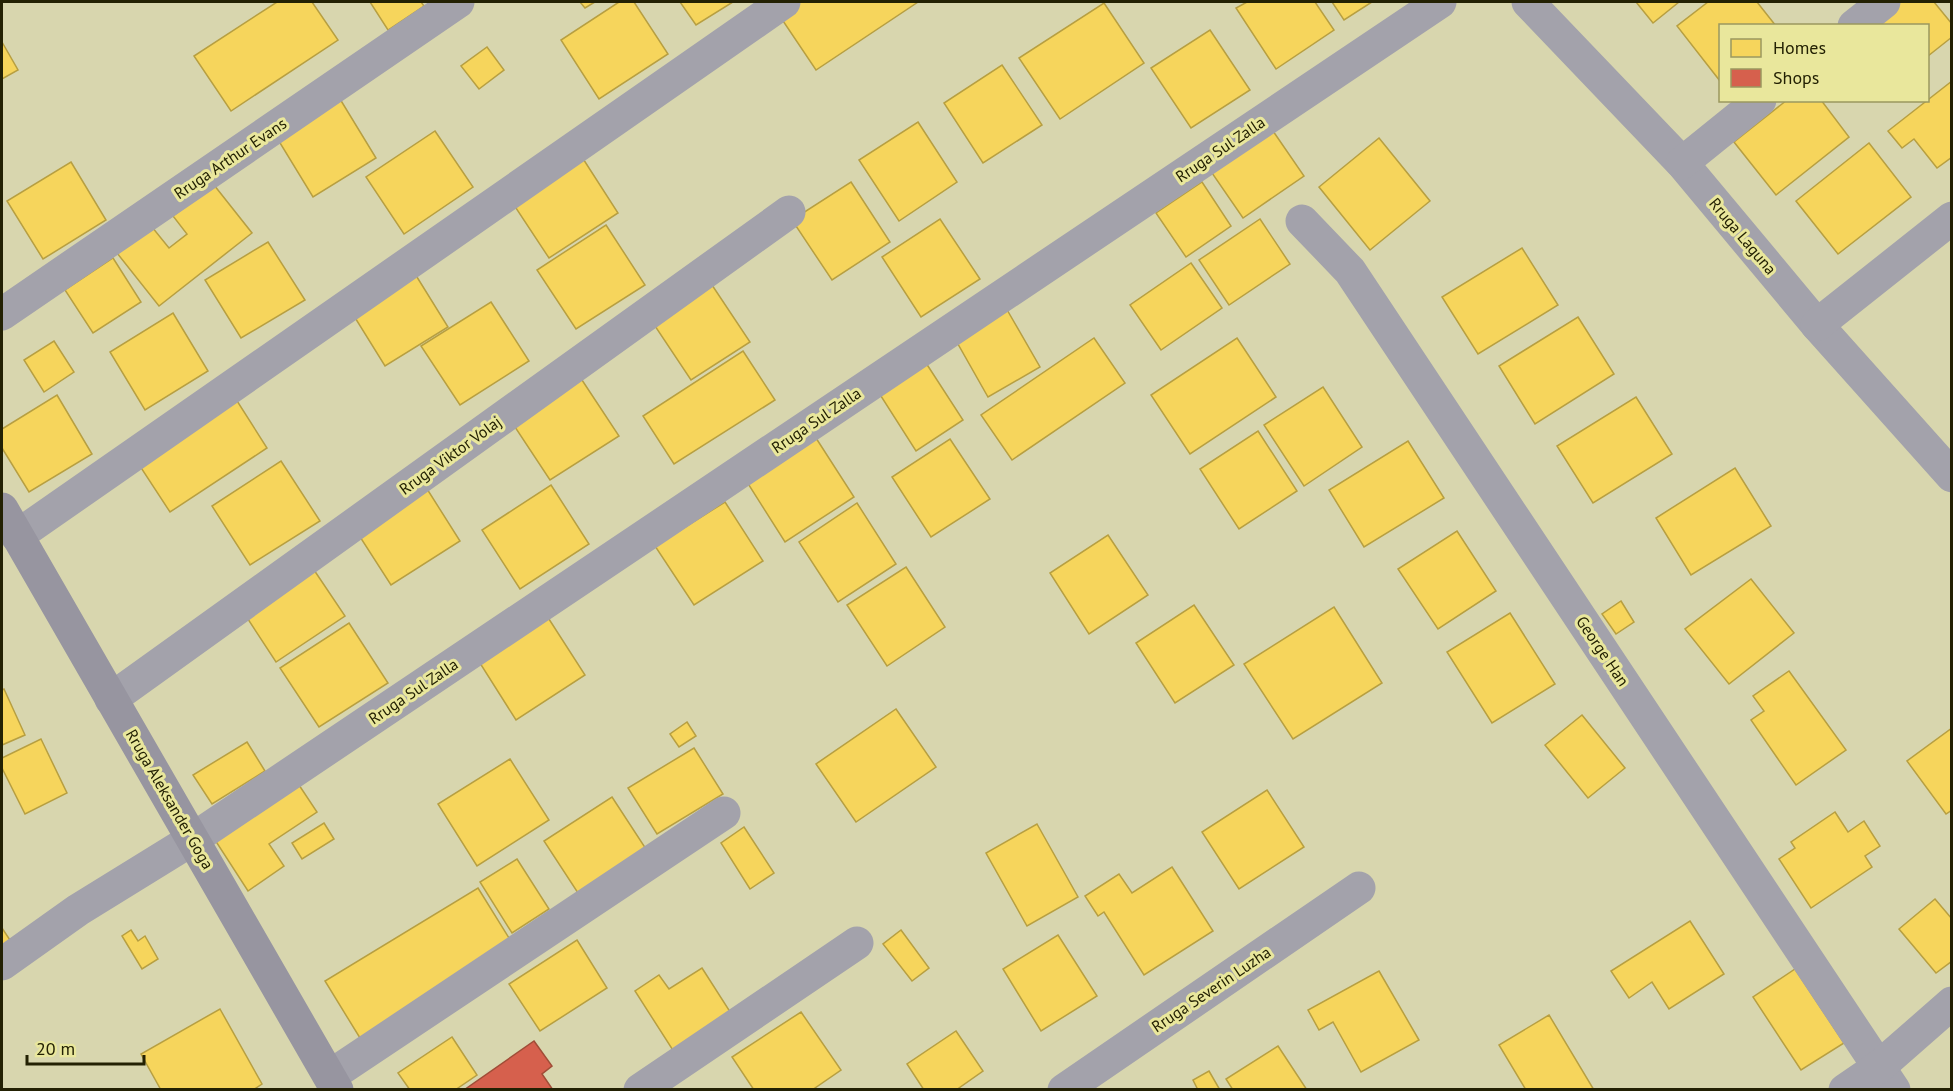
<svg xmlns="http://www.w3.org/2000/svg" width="1953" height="1091" viewBox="0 0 1953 1091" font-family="'PT Sans',sans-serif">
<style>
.homes{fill:#f6d55c;stroke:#b79f41;stroke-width:1.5}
.shops{fill:#d6604d;stroke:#a04d37;stroke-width:1.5}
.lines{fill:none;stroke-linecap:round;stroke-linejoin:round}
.street{stroke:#a3a2ab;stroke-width:33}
.secondary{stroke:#9795a0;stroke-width:33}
.labels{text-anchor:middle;stroke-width:6;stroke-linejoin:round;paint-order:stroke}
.street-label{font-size:16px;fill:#232103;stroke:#e9e79c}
</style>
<rect width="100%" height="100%" fill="#d8d6ae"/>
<g class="homes">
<polygon points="277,2 312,2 338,40 231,111 194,56"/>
<polygon points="370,2 421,2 424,6 388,30"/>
<polygon points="580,2 595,2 585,8"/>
<polygon points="619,2 634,2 668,54 599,99 561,40"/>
<polygon points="680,2 733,2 696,25"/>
<polygon points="793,2 918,2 816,70 777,12"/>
<polygon points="1247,2 1315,2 1334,30 1276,69 1236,8"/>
<polygon points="1332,2 1372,2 1344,20"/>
<polygon points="1636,2 1679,2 1653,23"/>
<polygon points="1708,2 1757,2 1776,26 1720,26 1720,81 1677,26"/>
<polygon points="1897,2 1934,2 1952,24 1952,37 1928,56 1928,26 1882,26 1876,18"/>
<polygon points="1104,3 1144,63 1060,119 1019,58"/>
<polygon points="1210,30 1250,90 1191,128 1151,68"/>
<polygon points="2,42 18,70 2,79"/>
<polygon points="487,47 504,70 479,89 461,66"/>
<polygon points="1002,65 1042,125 983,163 944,103"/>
<polygon points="1952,81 1952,157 1937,168 1914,139 1902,148 1888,131"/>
<polygon points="340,99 376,158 313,197 277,138"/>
<polygon points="1787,100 1821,100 1849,137 1776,195 1734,142"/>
<polygon points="918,122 957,182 899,221 859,160"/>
<polygon points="435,131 473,187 404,234 366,177"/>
<polygon points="1273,131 1304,176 1243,218 1212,173"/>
<polygon points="1379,138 1430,201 1370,250 1319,187"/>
<polygon points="1869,143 1911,197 1838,254 1796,201"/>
<polygon points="580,154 618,213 549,258 510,199"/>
<polygon points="71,162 106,220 43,259 7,201"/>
<polygon points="851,182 890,242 832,280 792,220"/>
<polygon points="1202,182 1231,226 1186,257 1156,213"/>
<polygon points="214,185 252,233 159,306 117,253 152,227 169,248 187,234 173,216"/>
<polygon points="940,219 980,279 921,317 882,257"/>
<polygon points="1260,219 1290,264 1229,305 1199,260"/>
<polygon points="606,225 645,285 576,329 537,270"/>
<polygon points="268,242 305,300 241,338 205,280"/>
<polygon points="1522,248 1558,305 1478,354 1442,297"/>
<polygon points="113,258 141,302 93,333 65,290"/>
<polygon points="1191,263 1222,308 1161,350 1130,305"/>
<polygon points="412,269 448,327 385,366 349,308"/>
<polygon points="710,282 750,342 691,380 651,320"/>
<polygon points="491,302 529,361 460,405 421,346"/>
<polygon points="1006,308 1040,367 988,397 954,337"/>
<polygon points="173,313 208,371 145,410 110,352"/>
<polygon points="1578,317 1614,374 1535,424 1499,366"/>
<polygon points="1094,338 1125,383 1012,460 981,415"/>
<polygon points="1237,338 1276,397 1190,454 1151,395"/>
<polygon points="54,341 74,372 44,392 24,360"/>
<polygon points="743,351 775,400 674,464 643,416"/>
<polygon points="926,363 963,420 916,451 879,393"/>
<polygon points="580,377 619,436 550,480 511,421"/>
<polygon points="1323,387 1362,447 1304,486 1264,425"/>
<polygon points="232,393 267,448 170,512 134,457"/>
<polygon points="57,395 92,454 29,492 2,448 2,429"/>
<polygon points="1636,397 1672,454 1593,503 1557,446"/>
<polygon points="1258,431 1297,491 1239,529 1200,469"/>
<polygon points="816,438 854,497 785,542 747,482"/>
<polygon points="950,439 990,499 931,537 892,477"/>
<polygon points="1408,441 1444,498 1364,547 1329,490"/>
<polygon points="281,461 320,521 250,565 212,506"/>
<polygon points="1735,468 1771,526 1691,575 1656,518"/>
<polygon points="422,481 460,541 391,585 353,526"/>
<polygon points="551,485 589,544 520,589 482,530"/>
<polygon points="725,502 763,561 694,605 655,546"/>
<polygon points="857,503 896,564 838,602 799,542"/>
<polygon points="1457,531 1496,591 1438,629 1398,569"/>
<polygon points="1108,535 1148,595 1089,634 1050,573"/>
<polygon points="310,564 345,616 276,662 242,610"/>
<polygon points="906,567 945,627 887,666 847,605"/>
<polygon points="1751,579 1794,633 1729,684 1685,629"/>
<polygon points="1621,601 1634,622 1616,634 1602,614"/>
<polygon points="1194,605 1234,665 1175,703 1136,643"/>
<polygon points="1334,607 1382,683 1293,739 1244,664"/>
<polygon points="1510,613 1555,684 1492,723 1447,652"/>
<polygon points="547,616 585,675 516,720 478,660"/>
<polygon points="349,623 388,683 319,727 280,668"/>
<polygon points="1789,671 1846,750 1796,785 1751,720 1764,711 1753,696"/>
<polygon points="4,689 25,735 2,745 2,690"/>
<polygon points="896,709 936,767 856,822 816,764"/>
<polygon points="1582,715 1625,768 1588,798 1545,745"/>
<polygon points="687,722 696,736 679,747 670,734"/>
<polygon points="1952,728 1952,810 1946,814 1907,761"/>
<polygon points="41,739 67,793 25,814 2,768 2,758"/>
<polygon points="247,742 265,771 212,804 193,775"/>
<polygon points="694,748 723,794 657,834 628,788"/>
<polygon points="510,759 549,820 477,866 438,804"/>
<polygon points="299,785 317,812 269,844 284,866 248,891 215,840"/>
<polygon points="1267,790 1304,847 1239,889 1202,832"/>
<polygon points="612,797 646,849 578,893 544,841"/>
<polygon points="1835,812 1848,832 1864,821 1880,846 1865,856 1872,867 1811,908 1779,859 1795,848 1791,842"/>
<polygon points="324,823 334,839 302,859 292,843"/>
<polygon points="1037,824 1078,897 1027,926 986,853"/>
<polygon points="744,827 774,873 750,889 721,843"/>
<polygon points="517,859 549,909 512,933 480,882"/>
<polygon points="1172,867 1213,931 1144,975 1104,912 1098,916 1085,896 1119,874 1132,893"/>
<polygon points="478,888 514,946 360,1038 325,981"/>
<polygon points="1935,899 1952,919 1952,961 1936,973 1899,929"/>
<polygon points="1690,921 1724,974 1669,1009 1652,982 1629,998 1611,971"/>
<polygon points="2,928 12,943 2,951"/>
<polygon points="131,930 138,941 145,936 158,959 142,969 122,936"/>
<polygon points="901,930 929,968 912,981 883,944"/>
<polygon points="1058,935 1097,996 1041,1031 1003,969"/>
<polygon points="577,940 607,988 540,1031 509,984"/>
<polygon points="702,968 734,1018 676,1055 635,991 659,975 669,989"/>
<polygon points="1795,969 1844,1043 1801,1070 1753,997"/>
<polygon points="1379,971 1419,1040 1361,1072 1333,1022 1319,1030 1308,1010"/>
<polygon points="220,1009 262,1084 253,1090 161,1090 141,1054"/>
<polygon points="801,1012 841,1070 812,1090 754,1090 732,1057"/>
<polygon points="1549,1015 1594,1090 1526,1090 1499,1045"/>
<polygon points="956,1031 983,1071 956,1090 924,1090 907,1064"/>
<polygon points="452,1037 477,1075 455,1090 410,1090 398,1073"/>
<polygon points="1278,1046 1307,1090 1233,1090 1226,1079"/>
<polygon points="1209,1071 1220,1090 1198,1090 1193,1080"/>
</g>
<polygon class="shops" points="534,1041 552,1066 542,1074 553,1090 464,1090"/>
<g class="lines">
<g class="street">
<polyline points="1528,2 1682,163 1817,325 1952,476"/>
<polyline points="1854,26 1884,2"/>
<polyline points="1682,163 1760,100"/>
<polyline points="1302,221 1350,271 1894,1090"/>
<polyline points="2,314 458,2"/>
<polyline points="1817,325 1952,218"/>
<polyline points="17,536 784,2"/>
<polyline points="111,699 789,212"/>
<polyline points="2,964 78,910 193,839 1440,2"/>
<polyline points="330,1076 724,813"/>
<polyline points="640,1090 857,943"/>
<polyline points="1064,1090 1359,888"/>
<polyline points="1845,1090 1880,1066 1952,1003"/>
</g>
<polyline class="secondary" points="2,509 337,1090"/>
</g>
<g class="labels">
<g class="street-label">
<text transform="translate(1220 149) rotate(-34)" y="6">Rruga Sul Zalla</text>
<text transform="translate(230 158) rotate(-34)" y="6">Rruga Arthur Evans</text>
<text transform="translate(1743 236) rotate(50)" y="6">Rruga Laguna</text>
<text transform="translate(816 420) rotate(-34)" y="6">Rruga Sul Zalla</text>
<text transform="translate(450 455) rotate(-36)" y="6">Rruga Viktor Volaj</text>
<text transform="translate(1603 651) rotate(56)" y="6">George Han</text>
<text transform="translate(413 691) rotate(-34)" y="6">Rruga Sul Zalla</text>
<text transform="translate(170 799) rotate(60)" y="6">Rruga Aleksander Goga</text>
<text transform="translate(1211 989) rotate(-34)" y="6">Rruga Severin Luzha</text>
</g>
</g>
<rect width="1953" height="1091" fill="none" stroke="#232103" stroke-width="6"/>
<rect x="1719" y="24" width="210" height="78" fill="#e9e79c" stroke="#9a985f" stroke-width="1.5"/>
<rect x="1731" y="39" width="30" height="18" fill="#f6d55c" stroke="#9a985f" stroke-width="1.5"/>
<text x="1773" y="54" font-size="18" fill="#232103">Homes</text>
<rect x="1731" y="69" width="30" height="18" fill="#d6604d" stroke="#9a985f" stroke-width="1.5"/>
<text x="1773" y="84" font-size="18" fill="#232103">Shops</text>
<path d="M27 1055v9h117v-9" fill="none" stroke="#232103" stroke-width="3"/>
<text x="36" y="1055" font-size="18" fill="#232103" stroke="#e9e79c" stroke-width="4.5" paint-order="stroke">20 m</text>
</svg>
